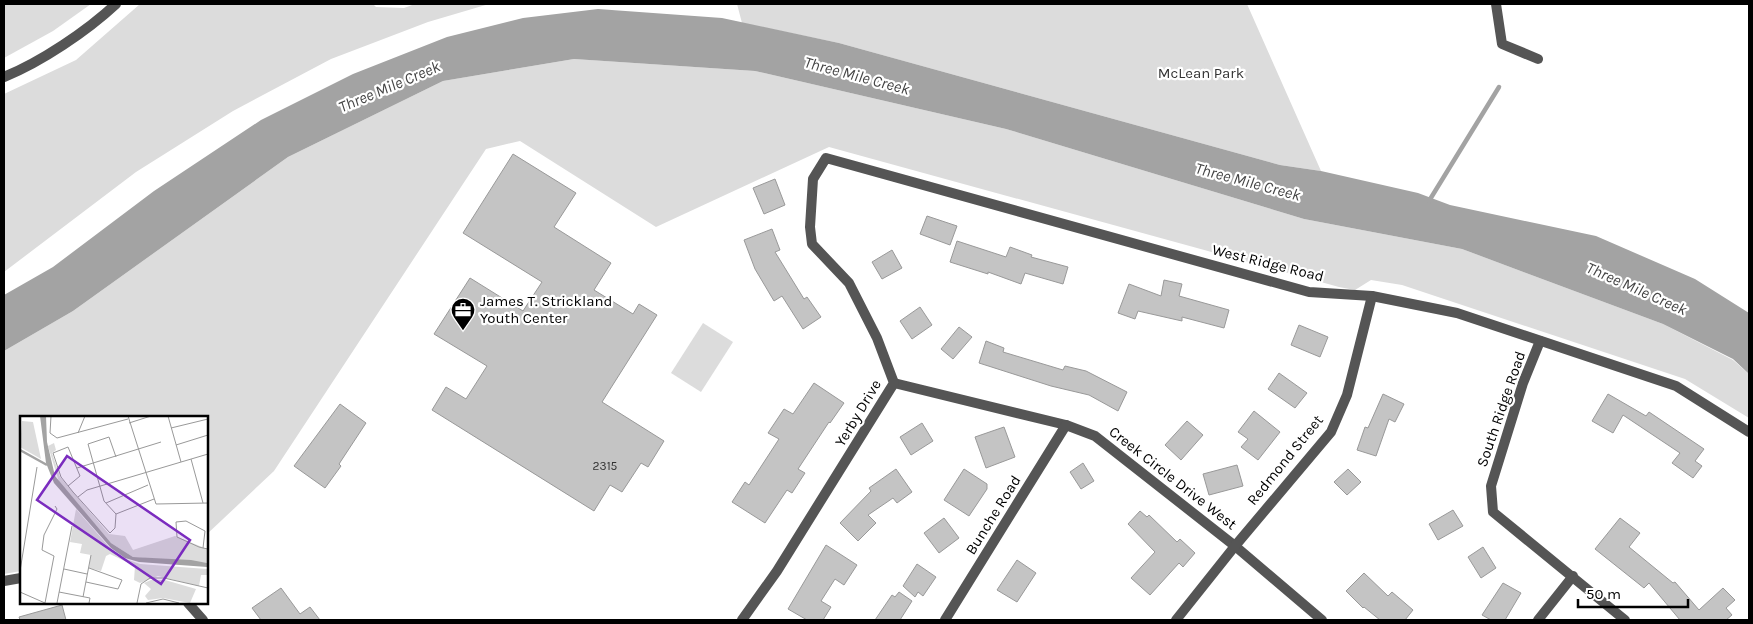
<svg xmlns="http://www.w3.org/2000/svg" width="1753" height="624" viewBox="0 0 1753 624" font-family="Karla,sans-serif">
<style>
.green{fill:#dcdcdc}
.water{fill:#a3a3a3}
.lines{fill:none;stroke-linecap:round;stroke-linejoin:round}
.stream{stroke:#a3a3a3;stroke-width:4.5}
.building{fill:#c4c4c4;stroke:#999}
.street{stroke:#555;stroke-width:10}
.labels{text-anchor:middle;stroke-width:4.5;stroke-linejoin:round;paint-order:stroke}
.number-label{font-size:12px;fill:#313131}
.park-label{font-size:15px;fill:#333;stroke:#fff}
.street-label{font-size:15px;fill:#000;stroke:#fff}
.poi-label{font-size:15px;fill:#000;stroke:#fff;text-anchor:start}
.water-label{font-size:16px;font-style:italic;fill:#444;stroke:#fff}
.inset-river{fill:none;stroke:#a3a3a3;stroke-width:2.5}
.inset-road{fill:none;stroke:#999;stroke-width:1}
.view{fill:#7b2cbf;fill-opacity:0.15;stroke:#7b2cbf;stroke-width:2.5}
.inset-edge{fill:none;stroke:#000;stroke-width:2.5}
</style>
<rect width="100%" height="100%" fill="#fff"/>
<g class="green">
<polygon points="4,4 91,4 53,31 4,58"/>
<polygon points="140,4 373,4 376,7 404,8 415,4 489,4 428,22 331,59 233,111 136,172 4,272 4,94 76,60"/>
<polygon points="737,4 1247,4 1321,171 1280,165 839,43 742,23"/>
<polygon points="574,59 755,71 1006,129 1304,219 1462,249 1663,324 1733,360 1749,374 1749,418 1685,379 1402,285 1371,280 1355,290 1339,287 829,147 656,227 520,141 486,149 274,471 206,535 206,418 21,418 21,571 4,574 4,351 73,311 288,157 443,81"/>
<polygon points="703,323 733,342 701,392 671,373"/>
</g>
<polygon class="water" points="598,9 722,18 839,43 1280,165 1321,171 1418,193 1450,205 1596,236 1695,279 1749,313 1749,374 1733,359 1663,324 1462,249 1304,219 1006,129 755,71 574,59 443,81 288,157 73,311 4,351 4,295 53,267 154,191 261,120 353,74 447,37 523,18"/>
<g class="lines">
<polyline class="stream" points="1429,201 1499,87"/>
</g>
<g class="building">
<polygon points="513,154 576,193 554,227 611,263 594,290 633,314 639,304 657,315 602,402 664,441 648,467 641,463 622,492 610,485 594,511 432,410 446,387 466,399 487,366 434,334 470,278 523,311 542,282 463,233"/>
<polygon points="775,179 785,205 764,214 753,188"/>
<polygon points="927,216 957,226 950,245 920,234"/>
<polygon points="772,229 780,250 775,252 804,299 807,297 821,317 803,329 782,296 774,301 755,269 744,240"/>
<polygon points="957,241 1006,257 1010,247 1032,255 1031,257 1068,267 1063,284 1025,273 1021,284 988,272 988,274 950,262"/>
<polygon points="892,250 902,268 882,279 872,262"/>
<polygon points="1164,280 1182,284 1179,296 1229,310 1224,328 1182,317 1182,321 1138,311 1135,319 1118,313 1129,284 1161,296"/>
<polygon points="920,307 932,325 912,339 900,321"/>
<polygon points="1299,325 1328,337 1320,357 1291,345"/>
<polygon points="959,327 972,337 953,359 941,349"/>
<polygon points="986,341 1004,348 1003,352 1063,370 1065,366 1086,371 1127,392 1118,411 1089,395 1051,386 979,363"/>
<polygon points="1279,373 1307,393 1295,408 1268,389"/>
<polygon points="814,383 844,403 830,423 829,422 798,469 805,473 792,493 787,490 765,523 732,502 745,482 749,485 779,439 768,433 784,409 793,414"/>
<polygon points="1383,394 1404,404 1395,422 1389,419 1376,456 1357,450 1365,427 1368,428"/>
<polygon points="1608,394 1646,416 1649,412 1704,449 1695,461 1702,466 1693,478 1672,463 1680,453 1623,415 1613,433 1592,421"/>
<polygon points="340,404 366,423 339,464 341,466 325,488 294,466"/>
<polygon points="1254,411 1280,432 1258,460 1241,447 1248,439 1238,432"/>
<polygon points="1187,421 1203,435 1181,460 1165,445"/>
<polygon points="922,423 933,441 911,455 900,437"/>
<polygon points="1004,427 1015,457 986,468 975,437"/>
<polygon points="1083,463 1094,481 1081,489 1070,472"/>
<polygon points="1237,465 1243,486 1209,495 1203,474"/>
<polygon points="896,469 912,492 897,503 893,498 868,515 876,523 858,541 840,523 871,491 869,488"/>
<polygon points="964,469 987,484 987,489 969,516 944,500"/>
<polygon points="1348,469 1361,482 1347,495 1334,482"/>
<polygon points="1453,510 1463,526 1438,540 1429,524"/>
<polygon points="1140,511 1147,517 1149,515 1177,542 1180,539 1195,553 1183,567 1179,563 1150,595 1131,578 1155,552 1128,524"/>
<polygon points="944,518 959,538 939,553 924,533"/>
<polygon points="1620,518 1640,533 1629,547 1673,583 1675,582 1699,610 1723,588 1735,600 1726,608 1732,615 1726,620 1680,620 1649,583 1644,588 1595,549"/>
<polygon points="826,545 857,565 844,585 835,579 821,601 831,607 823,620 807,620 788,609"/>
<polygon points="1483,547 1496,568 1481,578 1468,557"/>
<polygon points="1017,560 1036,573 1017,602 997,590"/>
<polygon points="917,564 936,577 923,596 918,592 915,597 903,586"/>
<polygon points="1364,573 1388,596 1392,592 1413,610 1405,620 1380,620 1364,607 1363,608 1346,591"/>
<polygon points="1503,583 1521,593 1505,620 1491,620 1482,615"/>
<polygon points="281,588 300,614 310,607 320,620 261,620 252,608"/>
<polygon points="899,592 912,601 900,620 875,620 892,595 895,597"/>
<polygon points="62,605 66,620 20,620 19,617"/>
</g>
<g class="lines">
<g class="street">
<polyline points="1496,4 1502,44 1538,59"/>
<path d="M4 77C41 62 87 31 116 4"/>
<polyline points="1540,341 1523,383 1491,486 1493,512 1625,620"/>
<polyline points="894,383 1066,425 1095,436 1235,546 1322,620"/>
<polyline points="4,581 21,578"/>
<polyline points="188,603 203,620"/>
<polyline points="742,620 777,571 894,383 877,338 849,283 812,244 810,227 813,179 826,158 1309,292 1372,296 1457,313 1676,386 1749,432"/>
<polyline points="945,620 1066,425"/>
<polyline points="1176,620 1235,546 1331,432 1347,395 1372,296"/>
<polyline points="1538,620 1573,576"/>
</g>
</g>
<defs>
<symbol id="office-pin" viewBox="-11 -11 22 30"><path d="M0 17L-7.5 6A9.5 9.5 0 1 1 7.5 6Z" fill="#000" stroke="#fff"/><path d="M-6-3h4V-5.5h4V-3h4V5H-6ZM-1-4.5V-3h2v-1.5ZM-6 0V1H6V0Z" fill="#fff"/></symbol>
</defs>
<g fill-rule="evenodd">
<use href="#office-pin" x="449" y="296" width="28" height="38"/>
</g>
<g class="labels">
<g class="number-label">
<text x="605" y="470">2315</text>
</g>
<g class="park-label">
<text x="1201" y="78">McLean Park</text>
</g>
<g class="street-label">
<text transform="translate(1268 263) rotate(14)" y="5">West Ridge Road</text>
<text transform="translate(1501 409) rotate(-71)" y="5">South Ridge Road</text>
<text transform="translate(858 413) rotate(-59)" y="5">Yerby Drive</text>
<text transform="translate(1285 460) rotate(-51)" y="5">Redmond Street</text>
<text transform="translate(1173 478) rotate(38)" y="5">Creek Circle Drive West</text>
<text transform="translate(993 515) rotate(-58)" y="5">Bunche Road</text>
</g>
<g class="poi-label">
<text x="480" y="306">James T. Strickland<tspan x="480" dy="17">Youth Center</tspan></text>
</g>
<g class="water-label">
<text transform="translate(857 75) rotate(15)" y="6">Three Mile Creek</text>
<text transform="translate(389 86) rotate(-23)" y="6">Three Mile Creek</text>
<text transform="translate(1248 181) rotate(15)" y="6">Three Mile Creek</text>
<text transform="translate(1637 288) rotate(24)" y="6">Three Mile Creek</text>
</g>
</g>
<g transform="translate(20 416)">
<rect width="188" height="188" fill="#fff"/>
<path d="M2 5 13 6 21 43 0 31ZM34 27 36 34 32 37 40 61 89 118 105 120 113 134 155 120 187 133V147L113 141 91 127 39 66 28 30ZM56 93 97 140 120 148 187 153V159H181L179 170 138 160 120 167 114 164 115 150 90 138 86 140 81 155 69 152 71 139 60 137 62 128 50 126ZM131 164H145L176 173 170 187 143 182 128 184 125 180 131 173 124 167Z" fill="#dcdcdc"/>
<path d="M20 0H26L27 26 35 60 91 127 113 141 171 144 187 147V151L119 146 105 142 91 132 34 67 26 47Z" fill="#a3a3a3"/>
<path class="inset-river" d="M0 34 27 49"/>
<path class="inset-road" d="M31 0 30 17 37 22 108 3M108 0 136 88 188 87M148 0 161 46M109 7 131 0M151 12 188 3M58 17 65 0M156 29 188 19M171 43 183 87M57 52 141 26M48 70 60 60 48 31 33 37 41 61 53 76 90 117 95 112 96 98 134 83M58 81 67 74 188 38M86 87 128 69M96 98 84 85 68 28 89 21 96 41M183 132 185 115 166 105 156 106 157 121 179 131 183 132 188 133M44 153 67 158M0 155 17 51M66 166 98 173 102 164 69 152M0 176 25 187M39 176 70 182 69 187M63 181 71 139M25 187 34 140 22 134 24 119 37 93 35 90M37 187 52 110M117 187 121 168 130 162H144L188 172M126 187 143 183 159 187"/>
<path class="view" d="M47 40 170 124 141 168 17 84Z"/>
<rect width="188" height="188" class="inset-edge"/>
</g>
<rect width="1753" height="624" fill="none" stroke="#000000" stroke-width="10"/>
<path d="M1578 599v8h110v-8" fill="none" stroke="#000000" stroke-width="2.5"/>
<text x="1586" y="599" font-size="15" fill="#000000" stroke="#ffffff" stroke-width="4" paint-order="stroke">50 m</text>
</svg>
